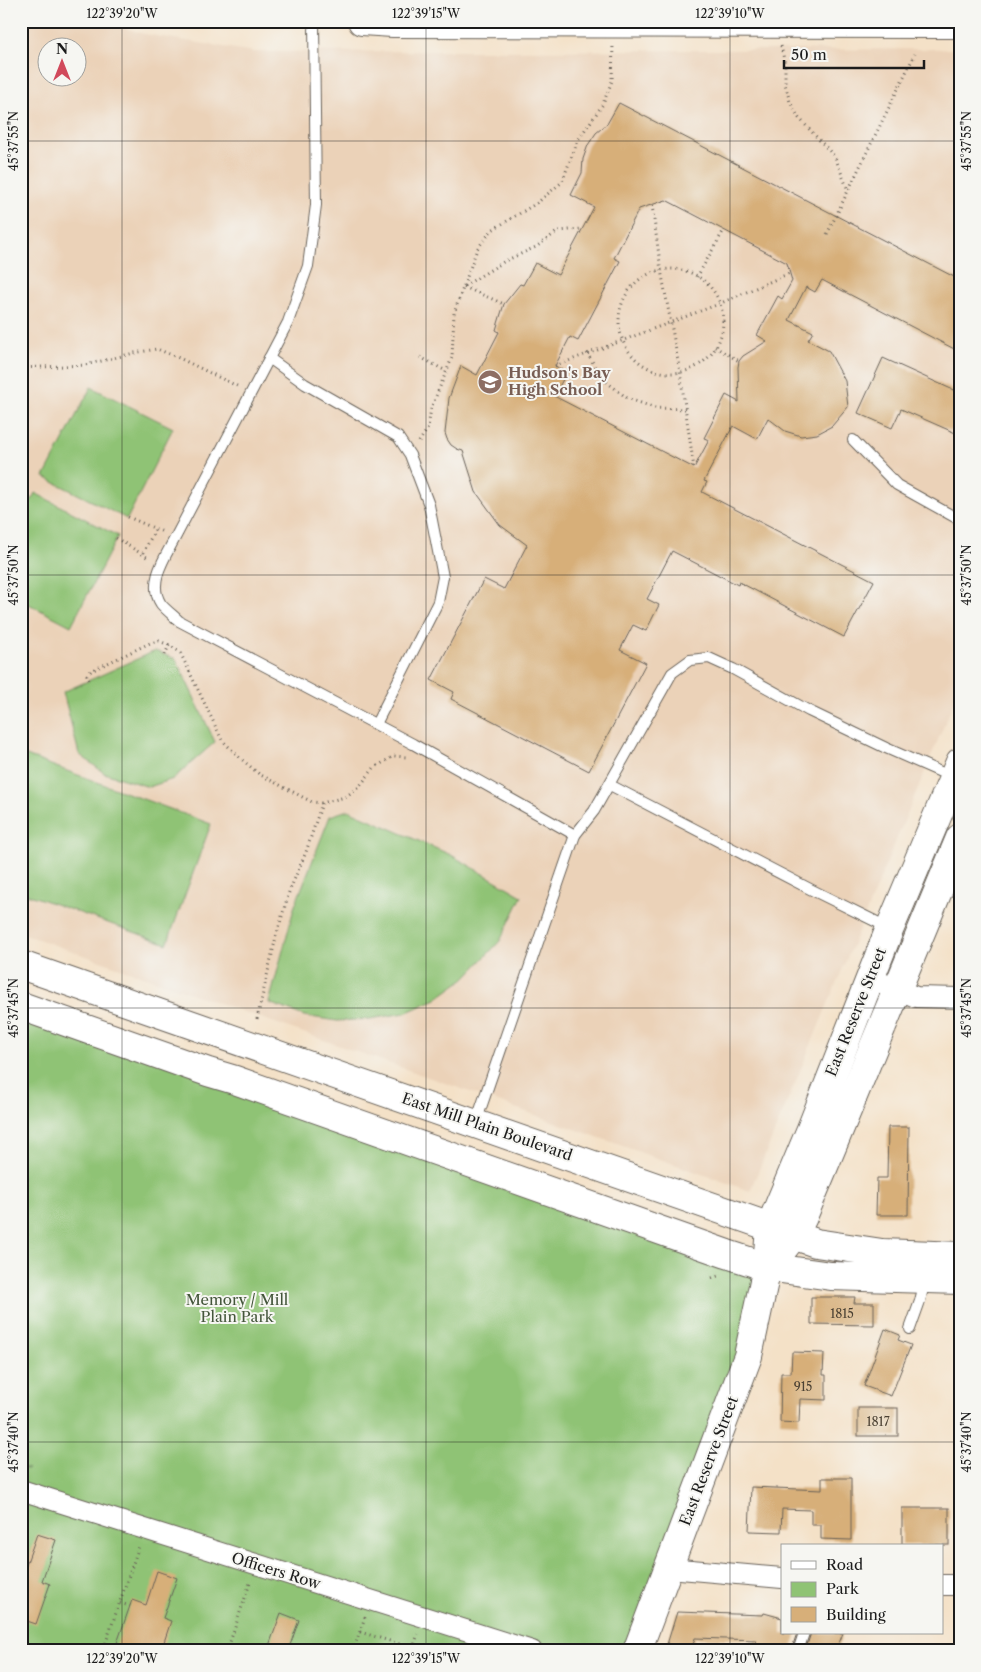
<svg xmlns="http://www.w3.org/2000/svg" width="981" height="1672" viewBox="0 0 981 1672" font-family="'Libre Caslon Text',serif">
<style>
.built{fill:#ebd2b8;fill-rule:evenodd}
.green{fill:#8fc374;stroke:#567048}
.building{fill:#d7af79;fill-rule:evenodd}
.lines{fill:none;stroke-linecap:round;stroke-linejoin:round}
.lane-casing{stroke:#686158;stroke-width:12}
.street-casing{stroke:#686158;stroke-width:22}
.secondary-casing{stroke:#686158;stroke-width:30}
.path{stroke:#686158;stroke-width:3;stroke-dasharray:1 4;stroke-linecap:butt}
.lane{stroke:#fff;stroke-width:10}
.street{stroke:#fff;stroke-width:20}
.secondary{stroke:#fff;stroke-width:28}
.ticks{fill:none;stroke:#1c1c1c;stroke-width:1;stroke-opacity:0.45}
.labels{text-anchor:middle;stroke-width:4;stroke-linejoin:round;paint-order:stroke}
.number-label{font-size:12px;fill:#4b4133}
.education-label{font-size:15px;font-weight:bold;fill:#785e54;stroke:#f6f6f2;text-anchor:start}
.street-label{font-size:15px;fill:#1c1c1c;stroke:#f6f6f2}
.park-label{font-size:15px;fill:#44563b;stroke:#f6f6f2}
.neatline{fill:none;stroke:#1c1c1c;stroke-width:2}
.ticks-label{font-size:12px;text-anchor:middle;fill:#1c1c1c}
</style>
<rect width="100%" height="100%" fill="#f6f6f2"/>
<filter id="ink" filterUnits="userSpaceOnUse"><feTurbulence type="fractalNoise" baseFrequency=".02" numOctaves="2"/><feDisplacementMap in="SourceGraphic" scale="10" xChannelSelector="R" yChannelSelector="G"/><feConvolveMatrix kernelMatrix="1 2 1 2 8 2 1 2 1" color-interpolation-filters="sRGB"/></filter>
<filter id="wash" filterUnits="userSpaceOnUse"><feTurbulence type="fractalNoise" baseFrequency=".0096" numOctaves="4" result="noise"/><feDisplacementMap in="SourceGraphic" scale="20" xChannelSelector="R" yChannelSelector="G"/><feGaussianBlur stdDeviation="1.12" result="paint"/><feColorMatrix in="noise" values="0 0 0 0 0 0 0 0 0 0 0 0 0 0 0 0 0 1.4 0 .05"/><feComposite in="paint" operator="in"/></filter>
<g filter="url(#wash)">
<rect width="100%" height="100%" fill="#f4e1c7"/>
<path class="built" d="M21 21H102L144 34 254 52 960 49V687L750 1191 21 933ZM48 48H78V78H48Z"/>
<g class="green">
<polygon points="91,387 173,428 127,519 44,477"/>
<polygon points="35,493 118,536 71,626 21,600 21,520"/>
<polygon points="155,651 176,659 215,742 173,779 149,787 104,773 79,754 63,692"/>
<polygon points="21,754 211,824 167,944 21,892"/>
<polygon points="348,810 451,855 522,896 500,941 465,978 436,999 405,1013 370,1019 337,1021 304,1016 269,1003 294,908 330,816"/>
<polygon points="21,1006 750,1270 761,1298 637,1651 21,1651 21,1468 28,1469 21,1467"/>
</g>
<g id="blocks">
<g class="building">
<path d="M619 103 960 280V352L822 280 815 292 806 287 789 320 813 332 808 340 829 351 845 381 848 407 832 426 817 434 801 436 785 431 768 418 757 439 733 426 704 481 707 482 702 492 874 581 844 637 739 582 738 585 672 551 647 599 659 605 646 631 633 625 620 650 646 663 589 771 451 699 454 692 431 680 484 579 504 589 527 545 500 525 476 492 463 451 457 449 451 445 447 439 445 433 449 398 461 366 477 375 499 332 496 330 504 304 520 284 523 285 535 263 558 275 594 207 571 195 582 173 583 159 588 145 596 133 607 124ZM666 200 787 263 792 281 782 299 778 296 757 335 767 341 743 356 739 361 738 367 739 402 726 395 704 438 709 440 694 468 554 396 567 372 555 366 570 337 578 341 620 261 614 258 639 209Z"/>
<polygon points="883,358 960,393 960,435 901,409 892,428 858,413"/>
<polygon points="888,1127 909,1127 908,1215 876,1215 877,1178 887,1178"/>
<polygon points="811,1297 855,1297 854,1303 874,1303 874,1325 811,1324"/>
<polygon points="885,1329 900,1335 898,1340 911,1345 891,1396 864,1386"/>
<polygon points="792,1352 824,1353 823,1375 826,1375 826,1400 800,1399 799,1423 780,1422 781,1373 791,1373"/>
<rect x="858" y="1408" width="40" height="28"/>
<polygon points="822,1478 851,1478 851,1540 821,1539 821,1525 811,1525 811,1510 782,1509 781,1532 749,1531 751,1487 822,1490"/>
<rect x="902" y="1508" width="47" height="37"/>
<polygon points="37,1534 56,1540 42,1581 50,1584 36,1624 21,1619 21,1566 25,1568"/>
<polygon points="157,1571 177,1578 163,1618 171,1621 161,1651 129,1651 116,1646 132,1600 146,1605"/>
<polygon points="677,1612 763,1615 764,1613 782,1618 782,1633 797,1633 791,1651 753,1651 756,1640 695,1638 691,1651 665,1651"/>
<polygon points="281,1613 299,1620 288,1651 267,1651"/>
<polygon points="811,1633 843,1633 836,1651 805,1651"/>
</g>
</g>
</g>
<g filter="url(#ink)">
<use href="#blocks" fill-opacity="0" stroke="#686158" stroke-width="1"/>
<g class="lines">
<defs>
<g id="lane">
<path d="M314 21 316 205 308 266 288 322 175 538C165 557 147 583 161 604 166 610 174 616 179 621L413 744 575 835"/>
<polyline points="269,358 305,384 398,437 410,455 429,505 443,577 438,602 376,724"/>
<polyline points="853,440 897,485 960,520"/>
<polyline points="610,785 812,890 889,928"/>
<polyline points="476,1122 575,835 594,811 672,673 690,660 709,658 733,669 809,711 886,748 952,777"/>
<polyline points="910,1329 920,1301 925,1280"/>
<polyline points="798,1651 804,1633"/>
</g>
<g id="street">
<polyline points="870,978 916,997 960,998"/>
<polyline points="21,1490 532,1651"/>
<polyline points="669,1568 782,1578"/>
<polyline points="942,1585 960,1585"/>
</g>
<g id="secondary">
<polyline points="362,21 393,23 960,24"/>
<polyline points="21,965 816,1243 882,1253 960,1256"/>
<polyline points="21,1006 208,1072 235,1080 727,1254 767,1267 831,1276 960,1280"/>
<polyline points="783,1249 794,1235 803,1217 960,838"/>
<polyline points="637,1651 748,1356 767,1267 770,1227 811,1129 890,928 960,762"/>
</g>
</defs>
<use href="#lane" class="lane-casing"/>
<use href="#street" class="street-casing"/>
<use href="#secondary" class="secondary-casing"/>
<g class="path">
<polyline points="781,46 785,64 785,84 790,102 799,118 835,157 848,190"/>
<polyline points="652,205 661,270 680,372 694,468"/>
<polyline points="827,234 915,54"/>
<circle cx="671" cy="321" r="52"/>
<polyline points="697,277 724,230"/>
<polyline points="464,286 505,261 536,247 558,231 582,229"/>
<polyline points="464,287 504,304"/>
<polyline points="715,347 739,361"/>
<polyline points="587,353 603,379 627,398 655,408 686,409"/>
<polyline points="420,357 446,371"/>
<polyline points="555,366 719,304 790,273"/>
<polyline points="21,368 85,365 134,353 157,349 179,358 239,387"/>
<polyline points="419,442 428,428 431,408 452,358 454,313 477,249 492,230 537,203 562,182 578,140 603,104 612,81 613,44"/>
<polyline points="128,517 163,532"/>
<polyline points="116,538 150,559"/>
<polyline points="143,553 156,528"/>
<polyline points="165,655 169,645 180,652 222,740 240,758 259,774 312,802 322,803"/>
<polyline points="89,680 87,675 91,671 150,643 159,641 169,645"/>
<polyline points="257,1019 276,937 289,892 306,852 322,803 345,797 359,787 374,768 394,756 406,757"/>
<polyline points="712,1278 718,1276"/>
<polyline points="120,1603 130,1606"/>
<polyline points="360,1632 413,1648 418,1634"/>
<polyline points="413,1648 420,1651"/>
<polyline points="110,1651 105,1645 139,1546"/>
<polyline points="227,1651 251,1580"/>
<polyline points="353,1651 365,1617"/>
<polyline points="440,1651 441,1648 450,1647 450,1644"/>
</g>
<use href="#lane" class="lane"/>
<use href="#street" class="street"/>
<use href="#secondary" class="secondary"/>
</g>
</g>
<path class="ticks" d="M122 21V1651M426 21V1651M730 21V1651M21 141H960M21 575H960M21 1008H960M21 1442H960"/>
<defs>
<symbol id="school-disc" viewBox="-11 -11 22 22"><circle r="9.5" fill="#8d6e63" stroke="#f6f6f2"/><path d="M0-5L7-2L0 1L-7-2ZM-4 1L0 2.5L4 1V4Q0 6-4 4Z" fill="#fff"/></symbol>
</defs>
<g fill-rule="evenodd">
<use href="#school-disc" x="476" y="368" width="28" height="28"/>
</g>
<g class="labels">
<g class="number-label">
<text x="842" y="1318">1815</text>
<text x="803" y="1391">915</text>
<text x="878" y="1426">1817</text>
</g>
<g class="education-label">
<text x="508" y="378">Hudson's Bay<tspan x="508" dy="17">High School</tspan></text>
</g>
<g class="street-label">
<text transform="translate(856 1012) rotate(-68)" y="5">East Reserve Street</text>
<text transform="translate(487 1127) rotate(19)" y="5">East Mill Plain Boulevard</text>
<text transform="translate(709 1461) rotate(-69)" y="5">East Reserve Street</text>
<text transform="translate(276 1571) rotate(17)" y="5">Officers Row</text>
</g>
<g class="park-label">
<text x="237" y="1305">Memory / Mill<tspan x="237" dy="17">Plain Park</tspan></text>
</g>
</g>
<rect width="981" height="1672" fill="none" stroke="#f6f6f2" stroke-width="55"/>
<rect x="781" y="1544" width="162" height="90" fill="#f6f6f2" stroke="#9f9f9c"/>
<rect x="791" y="1561" width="25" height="8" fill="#ffffff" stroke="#9f9f9c"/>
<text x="826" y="1570" font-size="15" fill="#1c1c1c">Road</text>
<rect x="791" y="1582" width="25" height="15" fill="#8fc374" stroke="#9f9f9c"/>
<text x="826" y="1594" font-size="15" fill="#1c1c1c">Park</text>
<rect x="791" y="1607" width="25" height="15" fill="#d7af79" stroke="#9f9f9c"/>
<text x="826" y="1620" font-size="15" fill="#1c1c1c">Building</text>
<g transform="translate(62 62)"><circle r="24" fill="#f6f6f2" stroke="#9f9f9c"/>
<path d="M0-4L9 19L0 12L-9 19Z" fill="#d1495b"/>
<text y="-8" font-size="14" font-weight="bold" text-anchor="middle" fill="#1c1c1c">N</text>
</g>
<path d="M784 60v8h140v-8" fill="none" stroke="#1c1c1c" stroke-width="2.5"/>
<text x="791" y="60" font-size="15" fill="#1c1c1c" stroke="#f6f6f2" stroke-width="4" paint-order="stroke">50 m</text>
<rect x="28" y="28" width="926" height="1616" class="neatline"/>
<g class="ticks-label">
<text x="122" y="18">122°39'20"W</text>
<text x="426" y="18">122°39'15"W</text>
<text x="730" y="18">122°39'10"W</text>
<text transform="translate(14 141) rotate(-90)" y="4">45°37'55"N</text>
<text transform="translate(967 141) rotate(-90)" y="4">45°37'55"N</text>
<text transform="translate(14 575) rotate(-90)" y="4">45°37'50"N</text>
<text transform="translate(967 575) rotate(-90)" y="4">45°37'50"N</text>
<text transform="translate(14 1008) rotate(-90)" y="4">45°37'45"N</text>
<text transform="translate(967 1008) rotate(-90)" y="4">45°37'45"N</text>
<text transform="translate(14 1442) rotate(-90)" y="4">45°37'40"N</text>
<text transform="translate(967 1442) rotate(-90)" y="4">45°37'40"N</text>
<text x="122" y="1663">122°39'20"W</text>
<text x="426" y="1663">122°39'15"W</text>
<text x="730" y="1663">122°39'10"W</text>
</g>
</svg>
